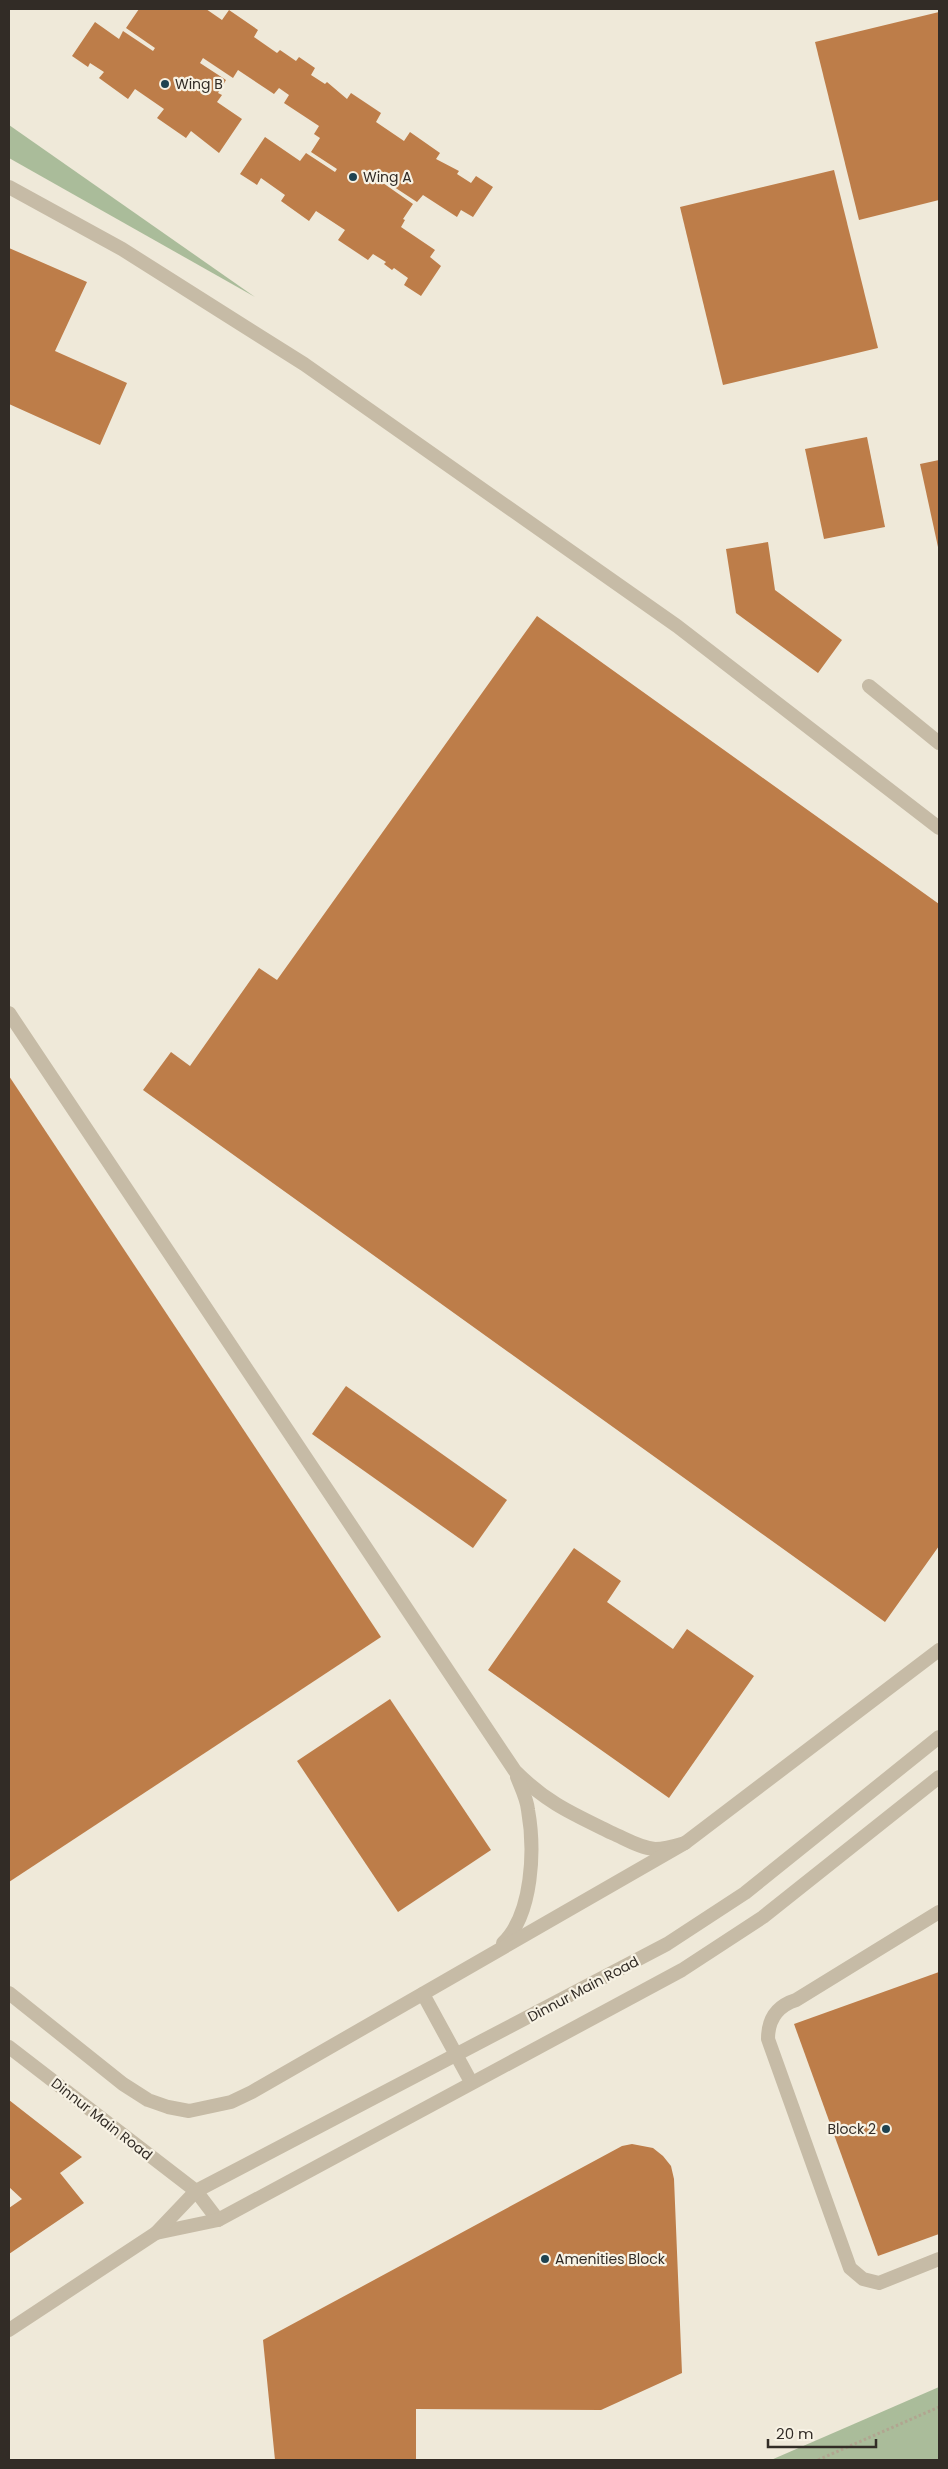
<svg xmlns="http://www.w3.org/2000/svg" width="948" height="2469" viewBox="0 0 948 2469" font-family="Poppins,sans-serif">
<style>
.green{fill:#aabc9a}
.building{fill:#bd7d49}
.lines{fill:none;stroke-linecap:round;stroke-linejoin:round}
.path{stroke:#b1a590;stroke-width:3;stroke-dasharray:2.5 2.5;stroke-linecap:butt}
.service{stroke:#c6bba6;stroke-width:14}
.tertiary{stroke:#c6bba6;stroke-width:14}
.poi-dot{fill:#1f4350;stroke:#f7f2e4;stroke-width:2}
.labels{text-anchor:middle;stroke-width:4.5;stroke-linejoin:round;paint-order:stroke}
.poi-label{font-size:14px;fill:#322c26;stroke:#f7f2e4;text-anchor:start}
.street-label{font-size:14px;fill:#322c26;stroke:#f7f2e4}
</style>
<rect width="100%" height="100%" fill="#efe9d9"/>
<g class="green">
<polygon points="9,125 255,297 9,158"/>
<polygon points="939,2387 939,2460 771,2460"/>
</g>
<g class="building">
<polygon points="139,9 206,9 222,20 229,10 258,30 254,37 277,53 280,50 296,61 299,57 315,68 311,75 325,84 327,82 347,99 351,93 381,113 376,122 404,141 410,132 440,153 436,159 459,171 457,174 471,183 476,176 493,187 473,217 461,210 457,217 423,195 417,202 385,181 383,183 413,204 403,219 405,220 401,227 435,250 430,257 441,266 421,296 404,285 408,278 394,268 392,270 384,264 386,262 373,254 368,260 338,240 345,230 316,211 309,221 281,201 285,195 261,178 257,185 240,174 265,137 300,161 306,153 335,172 337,169 311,152 320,138 314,134 319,126 284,103 289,95 279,88 274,94 238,70 233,78 203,58 200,63 226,80 218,93 222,95 217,102 242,119 219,153 191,131 186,138 157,118 164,109 135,89 128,99 99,78 104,72 90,63 88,67 72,56 95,22 119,39 123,31 153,51 155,48 126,28"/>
<polygon points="939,12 939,200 859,220 815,42"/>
<polygon points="834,170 878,348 723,385 680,207"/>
<polygon points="9,248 87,282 55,351 127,383 100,445 9,404"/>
<polygon points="867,437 885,527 824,539 805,449"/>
<polygon points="939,460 939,547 938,547 920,464"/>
<polygon points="768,542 775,590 842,640 818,673 736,613 726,549"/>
<polygon points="537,616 939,904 939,1546 885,1622 143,1090 171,1052 190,1066 259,968 277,980"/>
<polygon points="9,1076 381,1637 9,1882"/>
<polygon points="346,1386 507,1500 473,1548 312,1434"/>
<polygon points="574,1548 621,1581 607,1602 673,1649 687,1629 754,1676 669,1798 488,1670"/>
<polygon points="390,1699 491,1850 398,1912 297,1761"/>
<polygon points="939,1972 939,2234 878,2256 794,2024"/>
<polygon points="9,2100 82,2157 60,2173 84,2203 9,2254 9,2208 22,2199 9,2187"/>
<polygon points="632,2144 653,2148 663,2156 671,2166 674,2179 682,2373 601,2410 416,2409 416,2460 275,2460 263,2340 622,2146"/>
</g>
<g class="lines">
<polyline class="path" points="818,2460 939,2407"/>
<g class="service">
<polyline points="9,187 122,249 304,364 677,626 939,828"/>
<polyline points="869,686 939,743"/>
<path d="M9 1013 515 1771C547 1803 571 1813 612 1833 626 1839 640 1848 655 1849 666 1849 675 1846 685 1843"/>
<path d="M939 1912 796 2000C777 2006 768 2019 768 2039L850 2268 863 2279 879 2283 939 2259"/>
<path d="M503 1943C533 1914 535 1849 528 1810 527 1799 521 1787 517 1777"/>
<polyline points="9,1993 123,2084 148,2100 168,2107 189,2111 231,2102 252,2092 685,1843 939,1650"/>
<polyline points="423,1994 471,2082"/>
</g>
<g class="tertiary">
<polyline points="9,2047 196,2191 218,2220"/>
<polyline points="156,2233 218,2220 682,1970 763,1917 939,1777"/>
<polyline points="9,2330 156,2233 196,2191 667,1944 745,1893 939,1737"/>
</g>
</g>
<g class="poi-dot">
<circle cx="165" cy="84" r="5"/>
<circle cx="353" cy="177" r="5"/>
<circle cx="886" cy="2129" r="5"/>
<circle cx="545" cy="2259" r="5"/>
</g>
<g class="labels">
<g class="poi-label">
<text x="175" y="89">Wing B</text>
<text x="363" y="182">Wing A</text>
<text x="876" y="2134" text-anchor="end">Block 2</text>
<text x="555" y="2264">Amenities Block</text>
</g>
<g class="street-label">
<text transform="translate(583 1989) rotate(-28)" y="5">Dinnur Main Road</text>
<text transform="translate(102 2119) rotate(38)" y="5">Dinnur Main Road</text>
</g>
</g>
<rect width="948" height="2469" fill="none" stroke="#322c26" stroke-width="20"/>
<path d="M768 2439v8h108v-8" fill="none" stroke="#322c26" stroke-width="2.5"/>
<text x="776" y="2439" font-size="15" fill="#322c26" stroke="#f7f2e4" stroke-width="4" paint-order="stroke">20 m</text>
</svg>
